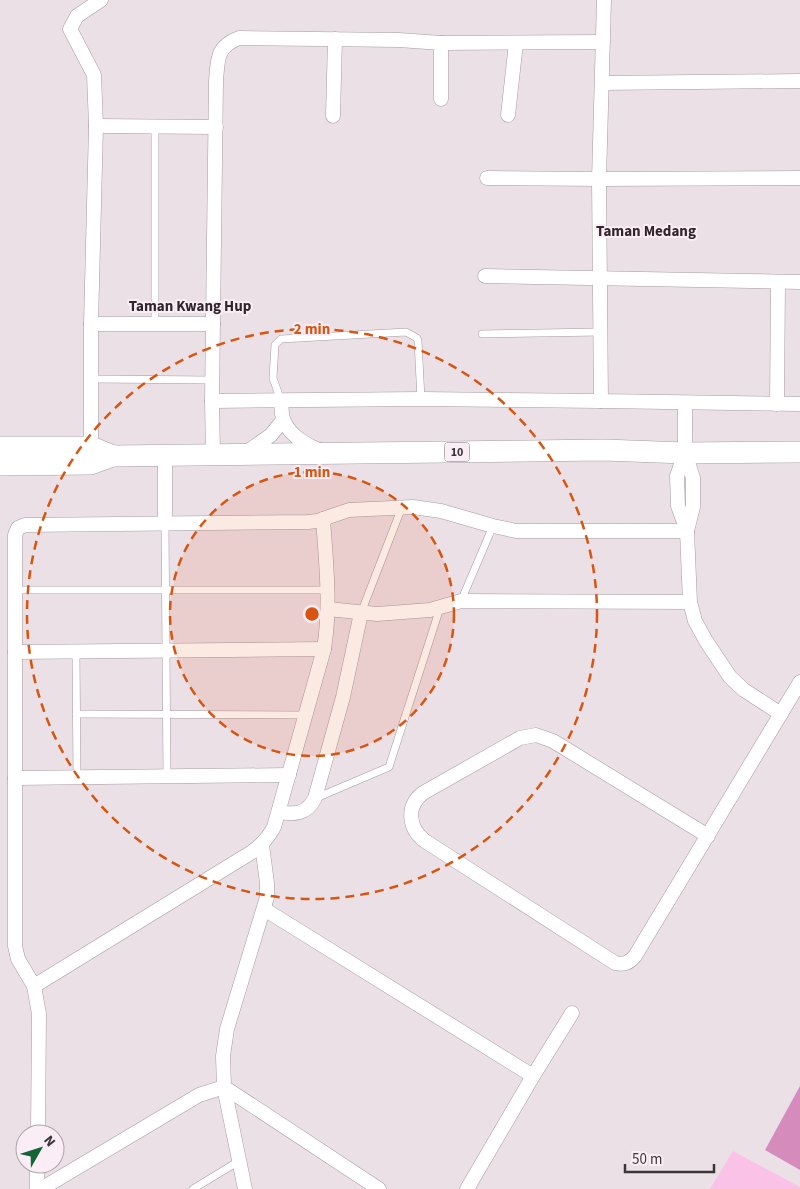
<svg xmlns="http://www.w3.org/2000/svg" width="800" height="1189" viewBox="0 0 800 1189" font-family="'Source Sans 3',sans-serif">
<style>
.green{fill:#fac2e6}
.water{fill:#d58cbd}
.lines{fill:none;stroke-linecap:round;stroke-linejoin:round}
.lane-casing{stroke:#a59aa1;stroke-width:8}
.street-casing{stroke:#a59aa1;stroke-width:15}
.primary-casing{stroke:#a59aa1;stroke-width:22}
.lane{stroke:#fff;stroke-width:7}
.street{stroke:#fff;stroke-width:14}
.primary{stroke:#fff;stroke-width:21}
.ring{fill:none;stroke:#d75510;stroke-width:2.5;stroke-dasharray:9 6}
.labels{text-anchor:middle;stroke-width:4;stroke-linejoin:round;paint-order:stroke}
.shield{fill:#faedf5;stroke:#746c71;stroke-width:1}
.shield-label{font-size:12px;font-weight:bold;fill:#3a3538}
.neighbourhood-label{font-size:15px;font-weight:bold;fill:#30262c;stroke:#faedf5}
.centre{fill:#d75510;stroke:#faedf5;stroke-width:2.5}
.ring-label{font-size:15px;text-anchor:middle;font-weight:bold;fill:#d75510;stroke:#faedf5;stroke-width:4;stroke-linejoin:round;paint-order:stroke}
</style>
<rect width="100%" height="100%" fill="#ece0e7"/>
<polygon class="green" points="733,1151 800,1187 800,1189 710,1189"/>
<polygon class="water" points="800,1086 800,1170 765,1150"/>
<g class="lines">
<defs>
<g id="lane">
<polyline points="155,127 155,324"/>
<polyline points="482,334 601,332"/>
<polyline points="92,379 212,380"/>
<polyline points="281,401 273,378 275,345 281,339 406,332 417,338 418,341 421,399"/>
<polyline points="165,524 167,776"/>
<polyline points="15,590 328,590"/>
<polyline points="461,601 493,526"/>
<polyline points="361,613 402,507"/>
<polyline points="76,652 77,777"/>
<polyline points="76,714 305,715"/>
<polyline points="316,798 389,767 440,608"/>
<polyline points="193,1189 239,1161"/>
</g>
<g id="street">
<polyline points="604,0 599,179 601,401 800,404"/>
<polyline points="441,43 603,42"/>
<polyline points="602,83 800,81"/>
<polyline points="508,115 516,43"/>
<polyline points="333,116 335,39"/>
<polyline points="96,126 216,127"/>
<polyline points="487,178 599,179 800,178"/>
<polyline points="485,276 800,282"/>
<polyline points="91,324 213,324"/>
<polyline points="212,401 421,399 601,401"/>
<path d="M281 401C282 407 281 416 284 421 290 436 308 446 321 451"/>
<polyline points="685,403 685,453 693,478 693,507 687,531 690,602 695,621 706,641 730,677 744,690 781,714"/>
<polyline points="777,404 778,282"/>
<polyline points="685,453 677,476 678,506 687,531"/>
<path d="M213 454 212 401 216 81C218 59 216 47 239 38L399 40 441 43V99"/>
<polyline points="244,454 271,435 283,420"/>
<polyline points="91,455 91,324 96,126 94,75 70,29 77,16 101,0"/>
<polyline points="165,455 165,524"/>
<polyline points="328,609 377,614 430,610 461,601 690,602"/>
<polyline points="15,652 324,649"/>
<polyline points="15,778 289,775"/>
<path d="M279 812C294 815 307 814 315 798L343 697 361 613"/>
<path d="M708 836 553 741 536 735 520 738 423 793C406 806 408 828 425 841L615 963C624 965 629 963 635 956L800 682"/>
<polyline points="264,909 533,1076"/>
<path d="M34 986 252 852C262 845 268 838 274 827L324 649C331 606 326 562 323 519"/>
<polyline points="38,1134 39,1014 34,986 18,959 15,946 15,535 18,528 25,525 308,522 317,521 349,510 413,507 441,511 493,526 516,531 687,531"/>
<polyline points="37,1189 37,1164"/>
<polyline points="41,1189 199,1095 224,1087 379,1189"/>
<polyline points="245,1189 224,1087 223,1056 227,1029 267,897 267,883 262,845"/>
<polyline points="467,1189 533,1076 572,1013"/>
</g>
<g id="primary">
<polyline points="0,447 91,447 113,456"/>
<polyline points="0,465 91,464 113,456 604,450 685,453 800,452"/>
</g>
</defs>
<use href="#lane" class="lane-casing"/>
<use href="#street" class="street-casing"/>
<use href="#primary" class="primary-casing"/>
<use href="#lane" class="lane"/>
<use href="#street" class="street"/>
<use href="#primary" class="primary"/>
</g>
<circle cx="312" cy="614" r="142" fill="#d75510" fill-opacity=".12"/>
<g class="ring">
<circle cx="312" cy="614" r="142"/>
<circle cx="312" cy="614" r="285"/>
</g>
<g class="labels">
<rect class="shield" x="444.5" y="442.5" width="25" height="19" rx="4"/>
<g class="shield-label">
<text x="457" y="456">10</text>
</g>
<g class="neighbourhood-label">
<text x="646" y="236">Taman Medang</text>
<text x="190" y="311">Taman Kwang Hup</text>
</g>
</g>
<circle cx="312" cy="614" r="8" class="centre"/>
<g class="ring-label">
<text x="312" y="334">2 min</text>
<text x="312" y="477">1 min</text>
</g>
<g transform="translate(40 1149) rotate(51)"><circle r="24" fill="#faedf5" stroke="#ada3a9"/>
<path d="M0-4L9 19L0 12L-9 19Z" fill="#146637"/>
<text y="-8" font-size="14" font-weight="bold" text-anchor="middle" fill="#3a3538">N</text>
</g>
<path d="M625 1164v8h89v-8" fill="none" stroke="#3a3538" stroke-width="2.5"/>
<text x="632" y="1164" font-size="15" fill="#3a3538" stroke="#faedf5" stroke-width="4" paint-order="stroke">50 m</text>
</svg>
